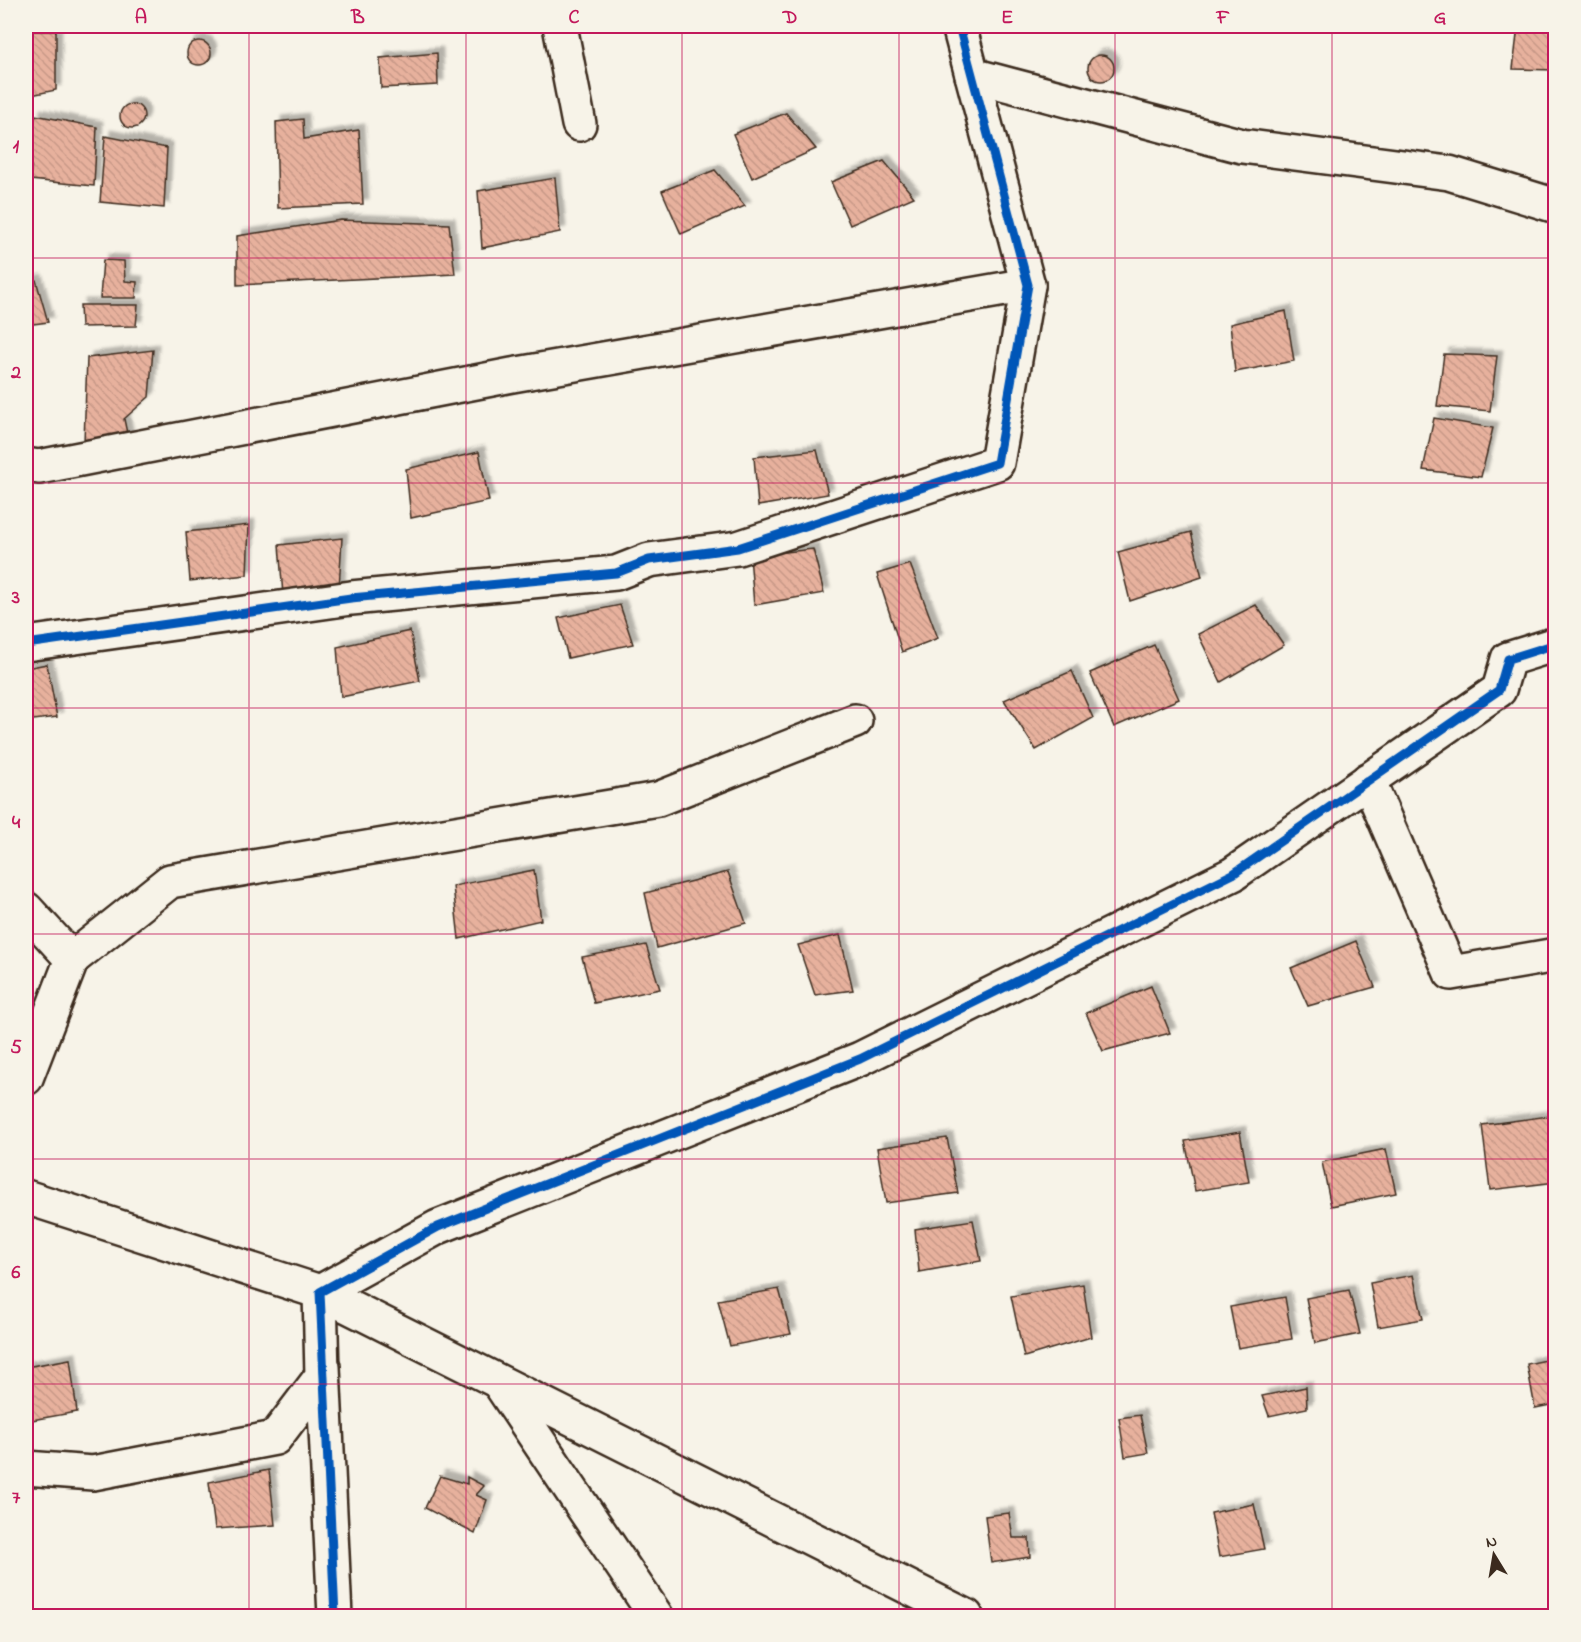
<svg xmlns="http://www.w3.org/2000/svg" width="1581" height="1642" viewBox="0 0 1581 1642" font-family="'Indie Flower',sans-serif">
<style>
.building{fill:url(#building-back-hatch);stroke:#3b2a1e;stroke-width:1.5;filter:url(#shadow)}
.lines{fill:none;stroke-linecap:round;stroke-linejoin:round}
.minor-casing{stroke:#3b2a1e;stroke-width:38}
.minor{stroke:#f7f3e8;stroke-width:33}
.cycleway-casing{stroke:#f7f3e8;stroke-width:13}
.cycleway{stroke:#0057b8;stroke-width:9}
.grid{fill:none;stroke:#c2185b;stroke-width:1.5;stroke-opacity:0.55}
.neatline{fill:none;stroke:#c2185b;stroke-width:2}
.grid-label{font-size:20px;text-anchor:middle;font-weight:bold;fill:#c2185b}
</style>
<defs>
<pattern id="building-back-hatch" width="6" height="6" patternUnits="userSpaceOnUse" patternTransform="scale(1.5)"><rect width="6" height="6" fill="#e7b19d"/><path d="M-1 5l2 2M0 0l6 6M5-1l2 2" fill="none" stroke="#c79887"/></pattern>
<filter id="shadow"><feDropShadow dx="5.5" dy="-5.5" stdDeviation="1.5" flood-color="#0004"/></filter>
</defs>
<rect width="100%" height="100%" fill="#f7f3e8"/>
<filter id="ink" filterUnits="userSpaceOnUse"><feTurbulence type="fractalNoise" baseFrequency=".0167" numOctaves="2"/><feDisplacementMap in="SourceGraphic" scale="12" xChannelSelector="R" yChannelSelector="G"/><feConvolveMatrix kernelMatrix="1 2 1 2 8 2 1 2 1" color-interpolation-filters="sRGB"/></filter>
<g filter="url(#ink)">
<g class="building">
<polygon points="1518,26 1556,26 1556,70 1513,69"/>
<polygon points="26,31 56,31 56,90 26,96"/>
<circle cx="199" cy="53" r="12"/>
<polygon points="437,53 438,85 381,88 380,58"/>
<circle cx="1101" cy="68" r="13"/>
<circle cx="132" cy="116" r="12"/>
<polygon points="786,113 816,149 752,178 733,134"/>
<polygon points="35,115 97,127 94,186 30,180"/>
<polygon points="303,119 304,139 359,130 363,204 278,208 276,122"/>
<polygon points="105,136 167,148 164,208 100,202"/>
<polygon points="884,161 914,197 850,225 831,182"/>
<polygon points="715,170 745,206 681,234 662,191"/>
<polygon points="555,178 560,232 482,248 478,191"/>
<polygon points="341,220 449,224 455,274 237,285 237,236"/>
<polygon points="103,260 124,261 125,281 137,282 136,298 100,298"/>
<polygon points="36,280 48,322 26,325 26,282"/>
<polygon points="80,305 138,305 136,326 81,327"/>
<polygon points="1286,311 1294,361 1235,372 1230,324"/>
<polygon points="153,350 149,397 124,419 128,438 84,442 87,358"/>
<polygon points="1444,354 1497,356 1490,411 1437,406"/>
<polygon points="1434,418 1493,428 1481,477 1423,470"/>
<polygon points="817,450 828,494 758,506 754,457"/>
<polygon points="479,452 489,501 411,518 406,469"/>
<polygon points="249,525 247,575 190,581 186,532"/>
<polygon points="1191,532 1202,577 1130,601 1118,552"/>
<polygon points="342,538 339,589 283,595 279,545"/>
<polygon points="813,549 824,593 754,605 750,556"/>
<polygon points="910,564 938,638 902,652 877,574"/>
<polygon points="620,605 633,644 568,658 558,618"/>
<polygon points="1256,605 1284,645 1221,682 1198,634"/>
<polygon points="410,631 420,681 341,697 337,647"/>
<polygon points="1154,645 1179,699 1114,727 1090,673"/>
<polygon points="47,664 57,717 26,721 26,668"/>
<polygon points="1072,671 1093,718 1036,750 1004,700"/>
<polygon points="534,870 541,920 459,939 453,886"/>
<polygon points="728,872 746,923 657,948 645,893"/>
<polygon points="840,935 853,990 815,995 798,945"/>
<polygon points="1356,941 1375,987 1308,1006 1291,968"/>
<polygon points="646,945 660,989 594,1003 582,957"/>
<polygon points="1151,986 1170,1033 1103,1051 1086,1013"/>
<polygon points="1556,1115 1556,1182 1490,1190 1482,1125"/>
<polygon points="1240,1132 1249,1182 1195,1191 1185,1141"/>
<polygon points="947,1138 958,1193 886,1203 877,1148"/>
<polygon points="1386,1149 1396,1193 1331,1206 1322,1162"/>
<polygon points="973,1220 981,1261 919,1272 915,1229"/>
<polygon points="1413,1275 1423,1319 1378,1327 1370,1283"/>
<polygon points="1083,1284 1091,1337 1024,1357 1011,1296"/>
<polygon points="779,1289 791,1334 730,1346 718,1300"/>
<polygon points="1349,1290 1360,1334 1315,1343 1306,1298"/>
<polygon points="1285,1297 1292,1339 1238,1348 1230,1307"/>
<polygon points="1556,1358 1556,1404 1535,1408 1527,1364"/>
<polygon points="70,1359 77,1412 26,1421 26,1367"/>
<polygon points="1306,1387 1307,1408 1269,1416 1262,1396"/>
<polygon points="1140,1415 1148,1453 1125,1457 1119,1418"/>
<polygon points="269,1470 275,1525 215,1529 209,1482"/>
<polygon points="440,1476 467,1484 467,1477 484,1486 476,1495 487,1500 475,1534 425,1508"/>
<polygon points="1254,1504 1264,1549 1219,1557 1211,1513"/>
<polygon points="1009,1513 1013,1538 1029,1538 1030,1557 991,1563 985,1516"/>
</g>
<g class="lines">
<defs>
<g id="minor">
<polyline points="560,26 579,124"/>
<polyline points="972,75 1242,146 1449,173 1556,206"/>
<polyline points="26,465 39,467 512,375 1028,285"/>
<polyline points="26,644 351,598 616,573 649,560 738,548 997,463 1028,285 959,26"/>
<polyline points="1368,780 1451,973 1556,955"/>
<polyline points="26,909 72,959 26,1078"/>
<polyline points="72,959 170,881 658,799 855,721"/>
<polyline points="26,1197 320,1292 966,1616"/>
<polyline points="320,1292 438,1227 860,1059 1233,874 1499,690 1508,659 1556,644"/>
<polyline points="323,1367 335,1616"/>
<polyline points="500,1384 656,1616"/>
<polyline points="26,1468 93,1473 275,1438 322,1376 320,1292"/>
</g>
</defs>
<use href="#minor" class="minor-casing"/>
<use href="#minor" class="minor"/>
<defs>
<g id="cycleway">
<polyline points="26,644 351,598 616,573 649,560 738,548 997,463 1028,285 959,26"/>
<polyline points="335,1616 320,1292 438,1227 860,1059 1233,874 1499,690 1508,659 1556,644"/>
</g>
</defs>
<use href="#cycleway" class="cycleway-casing"/>
<use href="#cycleway" class="cycleway"/>
</g>
</g>
<path class="grid" d="M249 26V1616M466 26V1616M682 26V1616M899 26V1616M1115 26V1616M1332 26V1616M26 258H1556M26 483H1556M26 708H1556M26 934H1556M26 1159H1556M26 1384H1556"/>
<rect width="1581" height="1642" fill="none" stroke="#f7f3e8" stroke-width="66"/>
<g transform="translate(1494 1555) rotate(349)" stroke="#f7f3e8" stroke-width="4.5" paint-order="stroke">
<path d="M0-4.5L10 22L0 15L-10 22Z" fill="#3b2a1e"/>
<text y="-9" font-size="16" font-weight="bold" text-anchor="middle" fill="#3b2a1e">N</text>
</g>
<rect x="33" y="33" width="1515" height="1576" class="neatline"/>
<g class="grid-label">
<text x="141" y="23">A</text>
<text x="358" y="23">B</text>
<text x="574" y="23">C</text>
<text x="790" y="23">D</text>
<text x="1007" y="23">E</text>
<text x="1223" y="23">F</text>
<text x="1440" y="23">G</text>
<text x="16" y="152">1</text>
<text x="16" y="378">2</text>
<text x="16" y="603">3</text>
<text x="16" y="828">4</text>
<text x="16" y="1053">5</text>
<text x="16" y="1278">6</text>
<text x="16" y="1503">7</text>
</g>
</svg>
